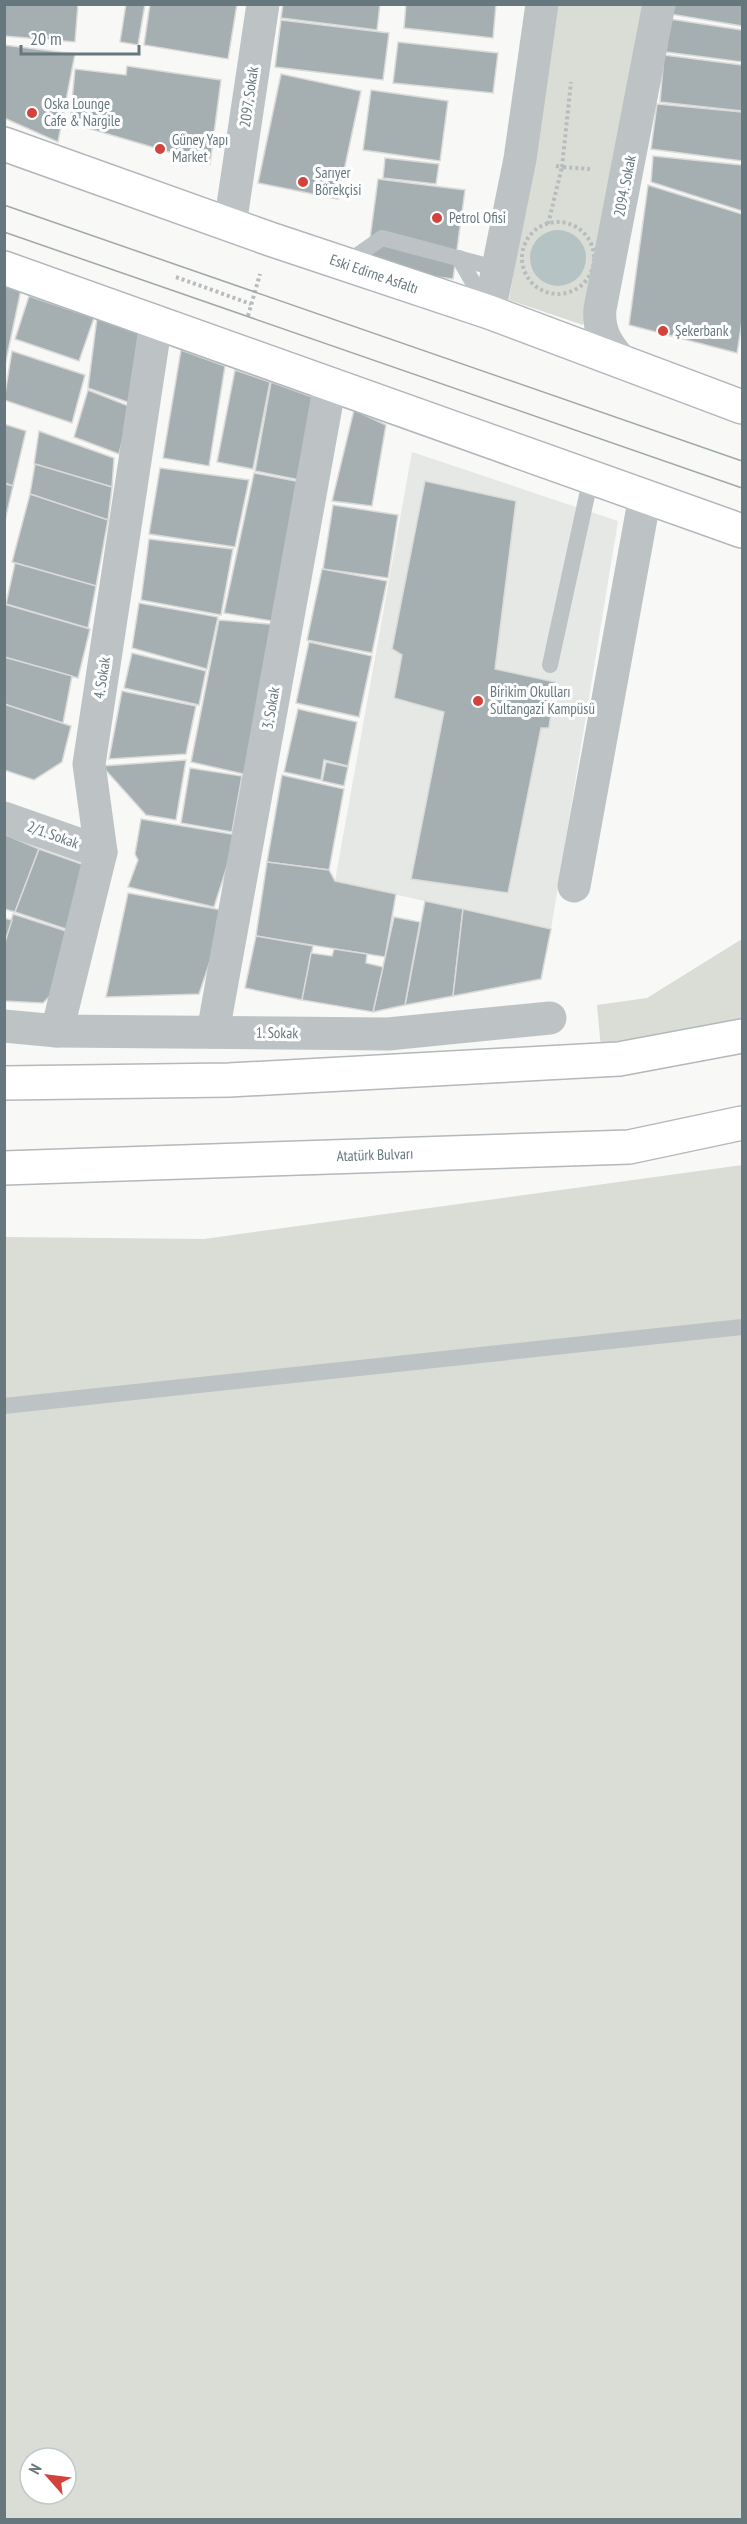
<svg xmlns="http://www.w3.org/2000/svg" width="747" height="2524" viewBox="0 0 747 2524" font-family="'PT Sans Narrow',sans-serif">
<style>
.built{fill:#e6e8e6}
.green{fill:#d9ddd6;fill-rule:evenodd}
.water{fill:#b5c3c5}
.building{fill:#a5afb2;stroke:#dadad8;stroke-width:1.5}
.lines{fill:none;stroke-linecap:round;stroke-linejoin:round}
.primary-casing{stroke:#b1b7ba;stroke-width:36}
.trunk-casing{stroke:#b3b8ba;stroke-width:36}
.path{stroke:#b8bcbe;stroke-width:4;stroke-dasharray:3 3;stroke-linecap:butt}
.service{stroke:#bdc3c5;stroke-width:16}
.minor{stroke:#bdc3c5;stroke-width:33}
.primary{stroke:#fff;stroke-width:33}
.trunk{stroke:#fff;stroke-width:33}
.tram{stroke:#a0a8ab;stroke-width:1.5}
.poi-dot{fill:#d3433c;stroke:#fff;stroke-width:2}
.labels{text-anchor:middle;stroke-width:6;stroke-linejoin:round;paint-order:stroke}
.street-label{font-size:15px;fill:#66787e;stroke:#fff}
.poi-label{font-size:15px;fill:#66787e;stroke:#fff;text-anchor:start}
</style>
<rect width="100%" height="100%" fill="#f8f8f6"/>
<polygon class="built" points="412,452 618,521 551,929 335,881"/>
<g class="green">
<polygon points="557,5 644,5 583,325 509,300"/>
<polygon points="742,939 742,1021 601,1048 597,1005 647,998"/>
<path d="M742 1165V2519L5 2520V1237L204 1239ZM30 2458H66V2494H30Z"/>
</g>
<circle class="water" cx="558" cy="258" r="28"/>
<g class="building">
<polygon points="4,4 78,4 75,42 4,36"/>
<polygon points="126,4 145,4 138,45 120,42"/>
<polygon points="150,4 237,4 228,59 144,45"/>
<polygon points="283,4 380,4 377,30 281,18"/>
<polygon points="406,4 496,4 493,38 404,28"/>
<polygon points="671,4 742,4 742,26 670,14"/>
<polygon points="670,19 742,30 742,62 666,52"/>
<polygon points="281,20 389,33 383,80 275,67"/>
<polygon points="398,42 498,53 493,93 393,83"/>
<polygon points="4,45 75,54 58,142 4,118"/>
<polygon points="664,55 742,65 742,111 660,102"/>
<polygon points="127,66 221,80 210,164 70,123 75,69 126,75"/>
<polygon points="281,74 361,91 338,199 258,183"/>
<polygon points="371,90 448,101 440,161 363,150"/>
<polygon points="657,104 742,112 742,161 651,149"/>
<polygon points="653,156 742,165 742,211 651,182"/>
<polygon points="385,158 439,164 436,184 383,178"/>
<polygon points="378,179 465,190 453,279 366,268"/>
<polygon points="648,185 742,214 742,321 737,353 629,325"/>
<polygon points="4,282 22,285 4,370"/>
<polygon points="29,296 94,318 79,361 15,339"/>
<polygon points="97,318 139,330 130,403 88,388"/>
<polygon points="181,350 225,366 209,466 163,458"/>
<polygon points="12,351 85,375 72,423 4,400"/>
<polygon points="235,370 270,382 253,469 217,462"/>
<polygon points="271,382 318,399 305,481 255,471"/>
<polygon points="88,390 131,407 119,454 74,437"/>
<polygon points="354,410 386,425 372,506 332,501"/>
<polygon points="4,424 26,431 13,486 4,483"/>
<polygon points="39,431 114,458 112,487 34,464"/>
<polygon points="35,464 112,487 108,520 30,494"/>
<polygon points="160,468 249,480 235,547 149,534"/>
<polygon points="254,473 306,483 278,622 224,613"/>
<polygon points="425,481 516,501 495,669 555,682 549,728 541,728 508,893 411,879 444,712 394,698 402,655 392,649"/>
<polygon points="4,483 13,486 4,525"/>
<polygon points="30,494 108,520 96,586 12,562"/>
<polygon points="333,505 398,515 388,578 323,569"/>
<polygon points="149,539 233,549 221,615 141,600"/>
<polygon points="15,563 96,586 88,628 6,604"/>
<polygon points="322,569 387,581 372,653 307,640"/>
<polygon points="139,603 218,617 207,669 132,648"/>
<polygon points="4,604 90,629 78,678 4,657"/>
<polygon points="219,620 281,625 248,775 191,762"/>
<polygon points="309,642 372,656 359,717 296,703"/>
<polygon points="132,653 206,671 199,705 124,688"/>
<polygon points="4,657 72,676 63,723 4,704"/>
<polygon points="122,691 196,706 186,754 109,759"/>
<polygon points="4,704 71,726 62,762 34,780 4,770"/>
<polygon points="298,709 357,722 348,766 324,760 321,780 284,772"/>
<polygon points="186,760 176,820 146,815 102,766"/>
<polygon points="326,762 348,767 344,786 322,781"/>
<polygon points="190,768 242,776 232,832 181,823"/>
<polygon points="282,775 344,789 329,870 267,862"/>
<polygon points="141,819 237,835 214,907 128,887 138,860 135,854"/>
<polygon points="4,834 39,849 15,912 4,909"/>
<polygon points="39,849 90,867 69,930 15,912"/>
<polygon points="267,862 329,870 335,881 396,894 385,957 256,936"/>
<polygon points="128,893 227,911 199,994 106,997"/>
<polygon points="425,901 463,909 453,996 405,1005"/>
<polygon points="463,909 551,929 541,979 453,996"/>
<polygon points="13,914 69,932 51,995 43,1003 4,1001 4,945"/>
<polygon points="394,917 420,922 405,1005 373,1012"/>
<polygon points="4,918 12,920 4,945"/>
<polygon points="256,936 313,946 302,1000 245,988"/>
<polygon points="334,949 367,954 366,963 383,967 373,1012 302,1000 311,953 332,956"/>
</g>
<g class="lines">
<defs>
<g id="primary">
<polyline points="4,144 270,239 489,312 742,407"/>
<polyline points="4,268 742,531"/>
</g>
<g id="trunk">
<polyline points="4,1083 229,1080 619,1059 742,1036"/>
<polyline points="4,1168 629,1147 742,1123"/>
</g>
</defs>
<use href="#primary" class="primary-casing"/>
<use href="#trunk" class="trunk-casing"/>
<g class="path">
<polyline points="556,166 562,167 571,82"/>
<circle cx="558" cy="258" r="36"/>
<polyline points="548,224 562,167 590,169"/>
<polyline points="176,277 251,304"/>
<polyline points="248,316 260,274"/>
</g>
<g class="service">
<polyline points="459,258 487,307"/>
<polyline points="345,264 382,238 499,269"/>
<polyline points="550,665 591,477"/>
<polyline points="4,1406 742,1327"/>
</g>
<g class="minor">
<polyline points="230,225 263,4"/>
<polyline points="489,312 520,159 542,4"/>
<path d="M622 362C607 345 598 332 600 309L659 4"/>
<polyline points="4,818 101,852"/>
<polyline points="574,886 645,496"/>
<polyline points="4,1026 57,1031 388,1034 550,1018"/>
<polyline points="57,1031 101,852 89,764 156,322"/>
<polyline points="213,1032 330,384"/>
</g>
<use href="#primary" class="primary"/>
<use href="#trunk" class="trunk"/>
<g class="tram">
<polyline points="4,205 742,461"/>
<polyline points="4,232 742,488"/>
</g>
</g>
<g class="poi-dot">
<circle cx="32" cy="113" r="6"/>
<circle cx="160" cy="149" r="6"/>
<circle cx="303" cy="182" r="6"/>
<circle cx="437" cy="218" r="6"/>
<circle cx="663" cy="331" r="6"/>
<circle cx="478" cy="701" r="6"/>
</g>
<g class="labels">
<g class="street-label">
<text transform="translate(249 97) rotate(-82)" y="5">2097. Sokak</text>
<text transform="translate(625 186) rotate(-79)" y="5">2094. Sokak</text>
<text transform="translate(374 274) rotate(19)" y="5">Eski Edirne Asfaltı</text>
<text transform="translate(102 678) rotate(-81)" y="5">4. Sokak</text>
<text transform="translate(271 708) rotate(-80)" y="5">3. Sokak</text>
<text transform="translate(53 835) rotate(20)" y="5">2/1. Sokak</text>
<text transform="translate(277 1033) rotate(1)" y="5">1. Sokak</text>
<text transform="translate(375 1155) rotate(-2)" y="5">Atatürk Bulvarı</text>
</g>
<g class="poi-label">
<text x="44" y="109">Oska Lounge<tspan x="44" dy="17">Cafe &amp; Nargile</tspan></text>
<text x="172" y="145">Güney Yapı<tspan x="172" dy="17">Market</tspan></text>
<text x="315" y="178">Sarıyer<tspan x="315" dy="17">Börekçisi</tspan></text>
<text x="449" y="223">Petrol Ofisi</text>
<text x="675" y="336">Şekerbank</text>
<text x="490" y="697">Birikim Okulları<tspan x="490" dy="17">Sultangazi Kampüsü</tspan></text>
</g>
</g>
<rect width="747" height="2524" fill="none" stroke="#66787e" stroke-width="12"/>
<g transform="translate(48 2476) rotate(298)"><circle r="28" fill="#ffffff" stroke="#c2c9cb" stroke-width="1.5"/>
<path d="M0-4.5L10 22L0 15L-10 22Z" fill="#d3433c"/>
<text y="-9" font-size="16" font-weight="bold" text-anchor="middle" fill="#66787e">N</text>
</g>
<path d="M21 45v9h118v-9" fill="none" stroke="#66787e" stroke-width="3"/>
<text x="30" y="45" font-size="18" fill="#66787e" stroke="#ffffff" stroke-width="4.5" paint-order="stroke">20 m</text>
</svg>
